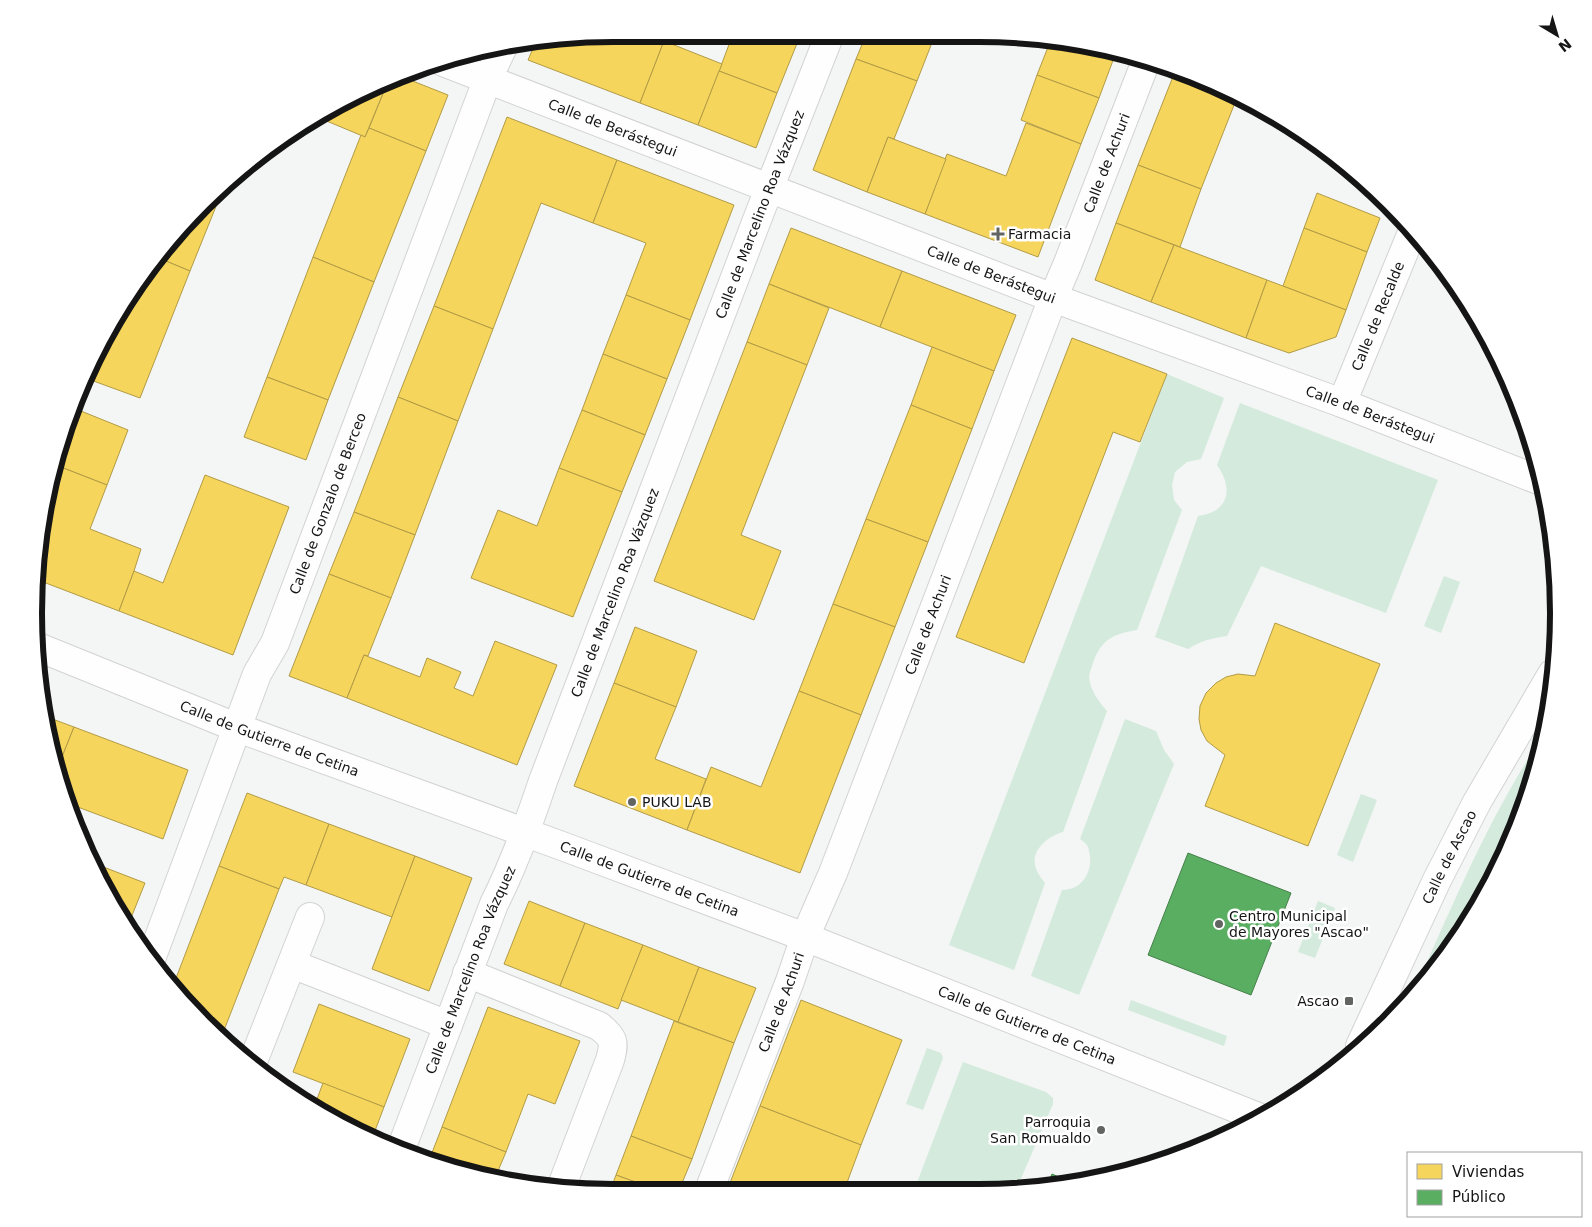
<svg xmlns="http://www.w3.org/2000/svg" width="1592" height="1227" viewBox="0 0 1592 1227" font-family="'DejaVu Sans',sans-serif">
<style>
.green{fill:#d3eadc}
.homes{fill:#f6d55c;stroke:#b29b46}
.public{fill:#5aae61;stroke:#45804a}
.lines{fill:none;stroke-linecap:round;stroke-linejoin:round}
.minor-casing{stroke:#d2d3d2;stroke-width:30}
.minor{stroke:#fdfefd;stroke-width:28}
.poi-dot{fill:#626462;stroke:#fff;stroke-width:2}
.labels{text-anchor:middle;stroke-width:5;stroke-linejoin:round;paint-order:stroke}
.street-label{font-size:14px;fill:#141514;stroke:#fff}
.poi-label{font-size:14px;fill:#141514;stroke:#fff;text-anchor:start}
.rim{fill:none;stroke:#141514;stroke-width:6}
</style>
<rect width="100%" height="100%" fill="#f3f6f4"/>
<g class="green">
<path d="M1167 374 1224 398 1201 459 1187 462 1175 472 1172 485 1174 500 1182 510 1137 630C1112 634 1100 640 1092 666 1091 669 1089 674 1089 677 1090 690 1099 702 1107 711L1063 832C1045 837 1027 854 1038 873 1040 877 1043 880 1045 883L1014 970 949 945Z"/>
<path d="M1240 403 1438 480 1386 613 1261 566 1227 636C1212 638 1200 641 1188 649L1155 637 1198 516C1229 512 1234 489 1217 465Z"/>
<polygon points="1444,576 1460,582 1441,633 1424,626"/>
<path d="M1125 719 1156 731 1164 750 1174 764 1079 995 1031 976 1062 890C1082 890 1092 873 1090 855 1089 853 1089 849 1088 847 1087 844 1083 841 1080 839Z"/>
<path d="M1545 733 1514 836 1460 936 1413 993C1453 905 1490 813 1545 733Z"/>
<polygon points="1361,794 1377,800 1353,862 1337,855"/>
<polygon points="1318,901 1335,908 1315,958 1298,952"/>
<polygon points="1131,1000 1227,1036 1224,1046 1128,1010"/>
<polygon points="927,1048 941,1053 943,1058 923,1110 906,1104"/>
<polygon points="963,1062 1046,1092 1053,1098 1053,1104 1017,1188 915,1188"/>
</g>
<g class="homes">
<polygon points="614,34 646,34 664,41 640,103 528,60 535,44"/>
<polygon points="733,34 795,34 800,36 777,93 719,71"/>
<polygon points="866,35 935,35 917,81 856,59"/>
<polygon points="664,41 722,64 698,125 640,103"/>
<polygon points="1050,42 1115,55 1099,98 1037,75"/>
<polygon points="856,59 917,81 894,139 888,137 867,192 813,170"/>
<polygon points="1176,69 1238,95 1201,189 1138,165"/>
<polygon points="719,71 777,93 756,148 698,125"/>
<polygon points="1037,75 1099,98 1081,144 1021,120"/>
<polygon points="405,78 448,95 426,151 369,128 386,86"/>
<polygon points="386,86 365,137 317,117 323,112"/>
<polygon points="507,117 617,160 593,223 541,203 493,329 434,306"/>
<polygon points="1026,123 1081,144 1038,257 925,214 947,154 1006,176"/>
<polygon points="369,128 426,151 374,282 313,257 361,135 365,137"/>
<polygon points="888,137 946,159 925,214 867,192"/>
<polygon points="617,160 734,205 690,320 626,295 646,243 593,223"/>
<polygon points="1138,165 1201,189 1180,247 1116,223"/>
<polygon points="223,189 190,271 161,259 203,204"/>
<polygon points="1317,193 1380,218 1367,252 1304,228"/>
<polygon points="1116,223 1174,245 1151,302 1095,280"/>
<polygon points="791,228 902,271 880,327 769,284"/>
<polygon points="1304,228 1367,252 1346,310 1283,286"/>
<polygon points="1174,245 1267,280 1246,338 1151,302"/>
<polygon points="313,257 374,282 328,400 267,377"/>
<polygon points="161,259 190,271 140,398 88,379 111,324"/>
<polygon points="902,271 1016,315 994,371 880,327"/>
<polygon points="1267,280 1346,310 1336,337 1289,353 1246,338"/>
<polygon points="769,284 829,308 807,365 747,342"/>
<polygon points="626,295 690,320 667,379 603,354"/>
<polygon points="434,306 493,329 458,421 398,397"/>
<polygon points="1072,338 1167,374 1140,442 1113,432 1024,663 956,637"/>
<polygon points="747,342 807,365 741,535 781,551 754,620 654,581"/>
<polygon points="932,347 994,371 972,429 911,405"/>
<polygon points="603,354 667,379 645,435 582,410"/>
<polygon points="267,377 328,400 306,460 244,437"/>
<polygon points="398,397 458,421 415,535 354,512"/>
<polygon points="911,405 972,429 928,542 866,519"/>
<polygon points="76,409 128,430 107,485 53,464"/>
<polygon points="582,410 645,435 622,492 559,468"/>
<polygon points="53,464 107,485 90,529 141,549 134,571 119,611 38,580"/>
<polygon points="559,468 622,492 573,617 471,578 498,510 537,526"/>
<polygon points="205,475 289,507 233,655 119,611 134,571 163,583"/>
<polygon points="354,512 415,535 391,598 329,574"/>
<polygon points="866,519 928,542 895,627 833,604"/>
<polygon points="329,574 391,598 368,656 364,655 347,698 289,676"/>
<polygon points="833,604 895,627 861,715 799,691"/>
<polygon points="1275,623 1380,664 1308,846 1205,806 1225,755 1207,741 1201,730 1199,719 1200,706 1206,693 1216,683 1226,677 1238,674 1255,676"/>
<polygon points="635,627 697,651 676,707 614,683"/>
<polygon points="495,641 557,665 517,765 347,698 364,655 420,677 427,658 461,672 454,688 473,696"/>
<polygon points="614,683 676,707 655,759 706,779 687,830 574,786"/>
<polygon points="799,691 861,715 800,873 687,830 711,767 761,787"/>
<polygon points="47,717 74,727 56,772 54,764"/>
<polygon points="74,727 188,770 163,839 67,803 56,772"/>
<polygon points="247,793 329,824 306,885 284,877 279,889 219,866"/>
<polygon points="329,824 415,856 392,917 306,885"/>
<polygon points="415,856 472,878 429,991 372,969"/>
<polygon points="93,863 145,883 127,928"/>
<polygon points="219,866 279,889 221,1038 204,1024 173,986"/>
<polygon points="529,901 585,923 560,986 504,964"/>
<polygon points="585,923 643,945 618,1009 560,986"/>
<polygon points="643,945 699,967 678,1022 621,1000"/>
<polygon points="699,967 756,988 734,1043 678,1022"/>
<polygon points="801,1000 902,1040 861,1145 760,1106"/>
<polygon points="319,1004 410,1039 384,1107 293,1072"/>
<polygon points="488,1007 580,1041 555,1104 528,1094 506,1152 442,1127"/>
<polygon points="674,1021 734,1043 692,1159 631,1136"/>
<polygon points="323,1083 384,1107 373,1136 314,1107"/>
<polygon points="760,1106 861,1145 845,1188 728,1188"/>
<polygon points="442,1127 506,1152 495,1178 428,1163"/>
<polygon points="631,1136 692,1159 680,1188 652,1188 616,1175"/>
<polygon points="616,1175 652,1188 611,1188"/>
</g>
<g class="public">
<polygon points="1188,853 1291,893 1251,995 1148,955"/>
<polygon points="1052,1174 1074,1184 1054,1188 1046,1188"/>
</g>
<g class="lines">
<defs>
<g id="minor">
<path id="s1" d="M443 62 1053 298 1342 403 1541 481"/>
<path id="s2" d="M1342 403 1413 230"/>
<path id="s3" d="M38 647 238 728 562 846 805 937 1258 1117"/>
<path id="s4" d="M151 959 257 674 275 643 488 78 502 49"/>
<polyline points="292,964 448,1025"/>
<path d="M467 973 599 1026C614 1038 615 1042 610 1060L561 1188"/>
<path id="s5" d="M1360 1046 1437 880 1477 802 1552 674"/>
<polyline points="252,1064 310,917"/>
<path id="s6" d="M401 1149 494 904C514 864 529 823 543 781L760 212 830 34"/>
<path id="s7" d="M710 1188 790 981 805 937 833 873 1053 298 1068 263 1146 61"/>
</g>
</defs>
<use href="#minor" class="minor-casing"/>
<use href="#minor" class="minor"/>
</g>
<g class="poi-dot">
<path d="M995.5 226.5h5v5h5v5h-5v5h-5v-5h-5v-5h5z"/>
<circle cx="632" cy="802" r="5"/>
<circle cx="1219" cy="924" r="5"/>
<rect x="1344" y="996" width="10" height="10" rx="2.5"/>
<circle cx="1101" cy="1130" r="5"/>
</g>
<g class="labels">
<g class="street-label">
<text dy="5" stroke="none"><textPath href="#s1" startOffset="182">Calle de Berástegui</textPath></text>
<text dy="5" stroke="none"><textPath href="#s7" startOffset="1099">Calle de Achuri</textPath></text>
<text dy="5" stroke="none"><textPath href="#s6" startOffset="1001">Calle de Marcelino Roa Vázquez</textPath></text>
<text dy="5" stroke="none"><textPath href="#s1" startOffset="588">Calle de Berástegui</textPath></text>
<text dy="5" stroke="none"><textPath href="#s2" startOffset="94">Calle de Recalde</textPath></text>
<text dy="5" stroke="none"><textPath href="#s1" startOffset="992">Calle de Berástegui</textPath></text>
<text dy="5" stroke="none"><textPath href="#s4" startOffset="489">Calle de Gonzalo de Berceo</textPath></text>
<text dy="5" stroke="none"><textPath href="#s6" startOffset="596">Calle de Marcelino Roa Vázquez</textPath></text>
<text dy="5" stroke="none"><textPath href="#s7" startOffset="604">Calle de Achuri</textPath></text>
<text dy="5" stroke="none"><textPath href="#s3" startOffset="249">Calle de Gutierre de Cetina</textPath></text>
<text dy="5" stroke="none"><textPath href="#s5" startOffset="209">Calle de Ascao</textPath></text>
<text dy="5" stroke="none"><textPath href="#s3" startOffset="654">Calle de Gutierre de Cetina</textPath></text>
<text dy="5" stroke="none"><textPath href="#s6" startOffset="192">Calle de Marcelino Roa Vázquez</textPath></text>
<text dy="5" stroke="none"><textPath href="#s7" startOffset="199">Calle de Achuri</textPath></text>
<text dy="5" stroke="none"><textPath href="#s3" startOffset="1059">Calle de Gutierre de Cetina</textPath></text>
</g>
<g class="poi-label">
<text x="1008" y="239">Farmacia</text>
<text x="642" y="807">PUKU LAB</text>
<text x="1229" y="921">Centro Municipal<tspan x="1229" dy="16">de Mayores "Ascao"</tspan></text>
<text x="1339" y="1006" text-anchor="end">Ascao</text>
<text x="1091" y="1127" text-anchor="end">Parroquia<tspan x="1091" dy="16">San Romualdo</tspan></text>
</g>
</g>
<path d="M0 0H1592V1227H0ZM613 42H979A571 571 0 0 1 1550 613V613A571 571 0 0 1 979 1184H613A571 571 0 0 1 42 613V613A571 571 0 0 1 613 42Z" fill="#fff" fill-rule="evenodd"/>
<path class="rim" d="M613 42H979A571 571 0 0 1 1550 613V613A571 571 0 0 1 979 1184H613A571 571 0 0 1 42 613V613A571 571 0 0 1 613 42Z"/>
<rect x="1407" y="1152" width="175" height="65" fill="#ffffff" stroke="#a1a1a1"/>
<rect x="1417" y="1164" width="25" height="15" fill="#f6d55c" stroke="#a1a1a1"/>
<text x="1452" y="1177" font-size="15" fill="#141514">Viviendas</text>
<rect x="1417" y="1190" width="25" height="15" fill="#5aae61" stroke="#a1a1a1"/>
<text x="1452" y="1202" font-size="15" fill="#141514">Público</text>
<g transform="translate(1557 35) rotate(142)" stroke="#ffffff" stroke-width="4" paint-order="stroke">
<path d="M0-4L9 19L0 12L-9 19Z" fill="#141514"/>
<text y="-8" font-size="14" font-weight="bold" text-anchor="middle" fill="#141514">N</text>
</g>
</svg>
